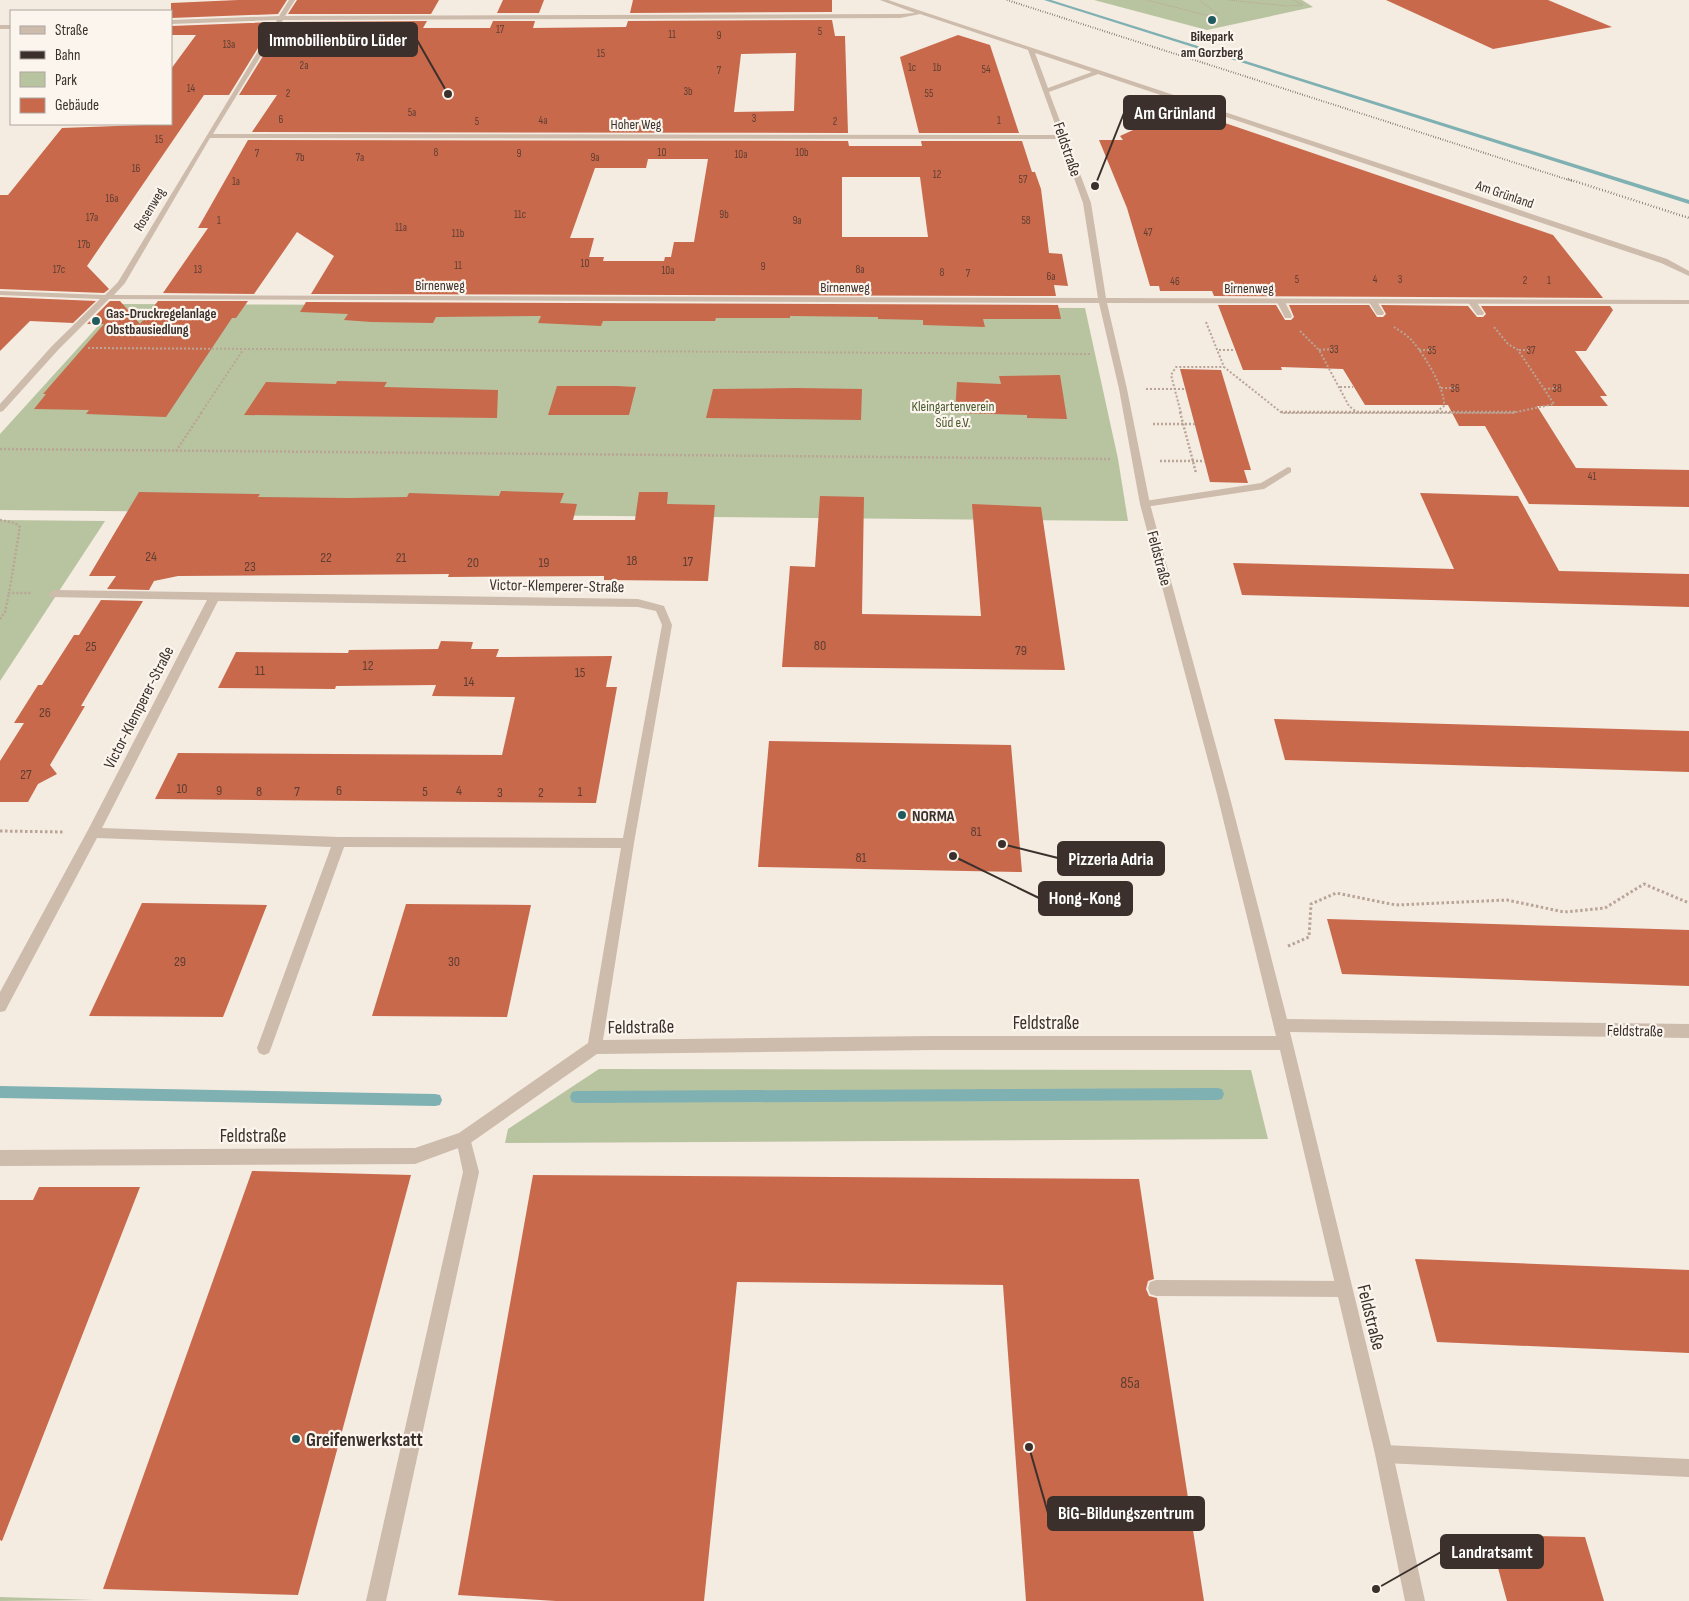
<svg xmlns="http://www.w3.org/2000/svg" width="1689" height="1601" viewBox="0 0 1689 1601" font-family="'Sofia Sans Condensed',sans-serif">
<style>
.green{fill:#b8c4a0}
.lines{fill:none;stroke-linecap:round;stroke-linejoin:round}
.stream{fill:#7fb0b2;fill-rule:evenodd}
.building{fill:#c8694b;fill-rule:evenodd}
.path-far3{stroke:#b9a596;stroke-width:1;stroke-dasharray:1 1;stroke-linecap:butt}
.path-far2{stroke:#b9a596;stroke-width:2;stroke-dasharray:2 2;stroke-linecap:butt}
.path-far1{stroke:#b9a596;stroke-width:2.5;stroke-dasharray:2 2;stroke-linecap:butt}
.path{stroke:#b9a596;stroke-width:3;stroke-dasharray:2.5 2.5;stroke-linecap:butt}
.lane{fill:#cdbbac;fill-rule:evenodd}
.street{fill:#cdbbac;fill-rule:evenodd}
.rail-far1{stroke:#3b302b;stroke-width:2;stroke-dasharray:0.5 2;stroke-linecap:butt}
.rail{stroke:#3b302b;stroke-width:2.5;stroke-dasharray:0.5 2.5;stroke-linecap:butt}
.poi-dot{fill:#1f5a5e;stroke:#fbf5ee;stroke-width:2}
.labels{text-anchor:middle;stroke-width:4.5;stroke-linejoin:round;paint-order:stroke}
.far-number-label{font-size:11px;fill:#5e3e33}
.far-poi-label{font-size:14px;font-weight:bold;fill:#3b302b;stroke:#fbf5ee}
.far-street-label{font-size:14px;fill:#3b302b;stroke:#fbf5ee}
.far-park-label{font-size:14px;fill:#4a5a2e;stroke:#fbf5ee}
.number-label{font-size:14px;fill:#5e3e33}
.street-label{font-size:16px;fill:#3b302b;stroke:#fbf5ee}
.poi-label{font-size:16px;font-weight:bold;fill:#3b302b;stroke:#fbf5ee;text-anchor:start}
.near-number-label{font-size:16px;fill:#5e3e33}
.near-street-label{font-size:19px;fill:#3b302b;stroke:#fbf5ee}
.near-poi-label{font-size:19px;font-weight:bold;fill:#3b302b;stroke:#fbf5ee;text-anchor:start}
.leader{fill:none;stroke:#3b302b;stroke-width:2}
.callout-dot{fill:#3b302b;stroke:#fbf5ee;stroke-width:2}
.callout{fill:#3b302b;stroke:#3b302b;stroke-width:2}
.callout-label{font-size:18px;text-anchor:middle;font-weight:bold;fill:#fff}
</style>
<rect width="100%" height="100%" fill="#f4ebe1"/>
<g class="green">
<polygon points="1094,0 1302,0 1313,7 1207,30"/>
<polygon points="118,304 1085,308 1118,459 1128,521 0,510 0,434"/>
<polygon points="0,520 105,521 0,681"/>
<polygon points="599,1069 1251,1070 1268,1139 505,1143 508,1129"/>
<polygon points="0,1597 94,1600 0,1601"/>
</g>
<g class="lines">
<g class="stream">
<polygon points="1044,0 1051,0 1689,200 1689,204"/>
<polygon points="0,1086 435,1094 440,1095 442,1100 440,1105 435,1106 0,1098"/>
<polygon points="1217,1088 1222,1089 1224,1094 1222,1099 1217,1100 577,1103 572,1102 570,1097 572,1092 577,1091"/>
</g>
</g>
<g class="building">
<polygon points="238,0 287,0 278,14 171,18 171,3"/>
<polygon points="297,0 439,0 431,14 288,14"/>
<polygon points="503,0 544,0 539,13 497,13"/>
<polygon points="633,0 832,0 832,12 630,13"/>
<polygon points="1386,0 1548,0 1612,27 1493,49"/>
<path d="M832 20 835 36H845L848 133 252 132 277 95H239L284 22 427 21 423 28H490L493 21H535L533 28 626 27 628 21ZM796 53 794 111 734 112 741 54Z"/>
<polygon points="274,22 229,95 204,95 87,266 109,289 104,293 0,289 0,195 8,195 62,128 171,124 171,69 196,35 171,35 171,26"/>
<polygon points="958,35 990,45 1019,133 919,133 900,57"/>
<polygon points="1181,108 1553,235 1603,298 1214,296 1212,291 1160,291 1159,286 1150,286 1127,208 1099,140 1123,140 1120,136"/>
<path d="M248 140 848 141 849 146H922L921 141H1022L1032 172H1035L1041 189 1049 253 1062 254 1068 286 1054 285 1056 296 311 294 334 256 297 232 254 294 163 293 208 228H198ZM648 159H708L694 242H674L671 257H665L664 261H603L604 257H589L594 238H570L595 168H646ZM842 177H920L928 237H842Z"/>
<polygon points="0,297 96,301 73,323 30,321 0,351"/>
<polygon points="110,301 120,301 140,324 158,301 248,301 236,318 232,318 166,417 86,414 89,410 34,409 46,394 43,394 104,324 87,324"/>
<polygon points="306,302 1058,305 1061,319 983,319 985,327 923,325 923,320 878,319 878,317 790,316 790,318 716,318 715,321 603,321 601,326 538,323 541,316 436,317 433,323 371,322 344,320 348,314 300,312"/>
<polygon points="1218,305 1276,305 1285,320 1291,320 1294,317 1289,305 1369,305 1377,317 1383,317 1386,314 1381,305 1468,306 1477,317 1483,317 1486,314 1481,306 1610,306 1613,310 1586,351 1575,351 1607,396 1600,396 1608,406 1537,406 1576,468 1689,470 1689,507 1529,504 1485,426 1459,426 1448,405 1365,405 1343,369 1281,367 1282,370 1243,370"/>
<polygon points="1180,369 1221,370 1251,470 1244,470 1248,483 1210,482"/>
<polygon points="1060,375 1067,419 1027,418 1027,415 955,413 957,382 1001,384 999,376"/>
<polygon points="337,381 387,382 384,387 498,390 497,418 244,415 266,382 336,384"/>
<polygon points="557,386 617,386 636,387 629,415 548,415"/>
<polygon points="797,388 862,389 861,420 706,418 713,389"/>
<polygon points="501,491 564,493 560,503 577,504 573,520 635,520 639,492 668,492 667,504 715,505 708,581 604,580 604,576 448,577 449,574 178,576 154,581 149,590 107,589 116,576 89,576 139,492 260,494 258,497 348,498 407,497 409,493 499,496"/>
<polygon points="1420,493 1518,496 1559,571 1689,574 1689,607 1242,595 1233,563 1454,569"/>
<polygon points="820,496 864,497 862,614 981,616 972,504 1041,507 1065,670 782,667 790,566 815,567"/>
<polygon points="101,600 143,601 81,706 85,706 50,765 57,774 38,784 28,802 0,802 0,761 24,723 14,723 38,685 42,685 74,635 79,635"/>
<polygon points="441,641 473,642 471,649 499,649 496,657 612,656 606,687 617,687 596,803 155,799 178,753 502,755 515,697 432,696 436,685 336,686 335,689 218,688 236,652 348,653 349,650 438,649"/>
<polygon points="1274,719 1689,731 1689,772 1285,760"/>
<polygon points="769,741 1011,745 1022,872 758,867"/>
<polygon points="142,903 267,905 223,1017 89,1016"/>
<polygon points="406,904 531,905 507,1017 372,1016"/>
<polygon points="1327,919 1689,930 1689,986 1342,974"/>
<polygon points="252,1171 411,1175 298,1595 103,1589"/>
<polygon points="533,1175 1139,1179 1154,1279 1148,1281 1146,1289 1149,1296 1157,1298 1204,1601 1026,1601 1003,1285 737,1282 704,1601 556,1601 458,1595"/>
<polygon points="39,1187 140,1187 2,1541 0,1540 0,1200 33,1200"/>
<polygon points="1415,1259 1689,1270 1689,1353 1437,1342"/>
<polygon points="1489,1535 1585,1537 1604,1601 1507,1601"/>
</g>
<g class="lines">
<g class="path-far3">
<polyline points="1147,0 1205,15 1218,14 1199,0"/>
<polyline points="1228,0 1287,6 1303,5 1293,0"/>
</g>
<g class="path-far2">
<polyline points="1206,322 1224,367 1282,413 1512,413 1554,404 1518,350 1508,344 1494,327"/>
<path d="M1394 327C1400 331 1409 336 1413 342 1424 354 1446 391 1444 406L1435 413"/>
<polyline points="1300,331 1319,350 1349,406 1358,413"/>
<polyline points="88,348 1092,354"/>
<polyline points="1219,350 1235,350"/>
<polyline points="1319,350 1334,349"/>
<polyline points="1419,350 1432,350"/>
<polyline points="1519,350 1531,350"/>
<polyline points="1340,387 1353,387"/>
<polyline points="1441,388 1455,388"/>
<polyline points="1146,389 1186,389"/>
<polyline points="1544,389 1557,388"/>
<polyline points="201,413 243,350"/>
<polyline points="1181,413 1171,375 1176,367 1224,367"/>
</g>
<g class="path-far1">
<polyline points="1180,412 1196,473"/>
<polyline points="1281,412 1517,412"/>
<polyline points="1153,424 1195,424"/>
<polyline points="0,449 1112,459"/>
<polyline points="176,451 202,412"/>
<polyline points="1160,461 1205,461"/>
<polyline points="0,520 15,523 20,527 9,593 31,593"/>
<polyline points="0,619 5,612 9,593"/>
</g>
<g class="path">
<polyline points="0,831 64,832"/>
<polyline points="1288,946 1309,937 1311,904 1336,893 1396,905 1507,900 1564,912 1605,908 1644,884 1689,903"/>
</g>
<g class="lane">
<polygon points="1278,300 1284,300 1292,316 1291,318 1285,318 1277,302"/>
<polygon points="1370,300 1376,300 1384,313 1383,315 1377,315 1369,302"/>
<polygon points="1469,300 1475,300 1484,313 1483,315 1477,315 1468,302"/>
<polygon points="1288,467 1291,468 1291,472 1264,489 1145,507 1140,504 1145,501 1261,483"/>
<polygon points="464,1132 469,1134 479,1172 386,1601 366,1601 463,1172 456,1139 459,1134"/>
<polygon points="1156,1280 1344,1281 1350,1283 1352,1289 1350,1295 1344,1297 1156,1296 1150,1294 1148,1288 1150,1282"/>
<polygon points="1384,1445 1689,1459 1689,1477 1384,1463 1378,1460 1375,1454 1378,1448"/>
</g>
<g class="street">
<path d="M289 0H295L285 16 900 14 915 13 880 0H888L1667 259 1689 271V276L1661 263 1098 74 1049 92 1091 203 1106 298 1689 300V304L1107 303 1127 389 1150 504 1229 794 1287 1019 1689 1024V1038L1290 1032 1393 1454 1425 1601H1405L1375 1454 1280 1050H932L597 1054 469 1144 415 1164 0 1166V1150L415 1148 459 1133 588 1043 621 848 344 847 271 1048 269 1053 264 1055 259 1053 257 1048 331 847 97 838 5 1011 0 1012V992L88 830 207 600 50 597 49 594 54 590 638 599 664 606 672 625 634 843 603 1040 932 1036H1276L1217 794 1140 504 1119 389 1099 303 109 299 58 350 3 411 0 412V404L52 346 100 299 0 295V291L105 295 118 282 277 20 171 24V20L279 16ZM920 14 1028 50 1059 135 213 134 283 20 900 18ZM1035 53 1092 72 1048 88ZM210 138 1060 139 1083 203 1098 298 114 295 125 283ZM218 601 638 607 656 611 662 625 623 838 339 837 102 828Z"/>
<rect x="0" y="25" width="11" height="4"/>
</g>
<polyline class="rail-far1" points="1007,0 1572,181"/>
<polyline class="rail" points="1568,179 1689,218"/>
</g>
<g class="poi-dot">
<circle cx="1212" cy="20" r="5"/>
<circle cx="96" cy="321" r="5"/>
<circle cx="902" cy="815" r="5"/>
<circle cx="296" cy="1439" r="5"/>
</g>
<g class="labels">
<g class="far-number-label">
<text x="500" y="33">17</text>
<text x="820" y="35">5</text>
<text x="672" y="38">11</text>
<text x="719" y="39">9</text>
<text x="229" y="48">13a</text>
<text x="601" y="57">15</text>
<text x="304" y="69">2a</text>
<text x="912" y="71">1c</text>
<text x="937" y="71">1b</text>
<text x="986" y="73">54</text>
<text x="719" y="74">7</text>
<text x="191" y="92">14</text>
<text x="688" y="95">3b</text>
<text x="288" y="97">2</text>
<text x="929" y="97">55</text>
<text x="412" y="116">5a</text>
<text x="754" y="122">3</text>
<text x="281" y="123">6</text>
<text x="543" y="124">4a</text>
<text x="999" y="124">1</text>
<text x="477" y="125">5</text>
<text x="835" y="125">2</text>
<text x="159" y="143">15</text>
<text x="436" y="156">8</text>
<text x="662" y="156">10</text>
<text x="802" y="156">10b</text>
<text x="257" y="157">7</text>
<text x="519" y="157">9</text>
<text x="741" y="158">10a</text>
<text x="300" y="161">7b</text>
<text x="360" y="161">7a</text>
<text x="595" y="161">9a</text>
<text x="136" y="172">16</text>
<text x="937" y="178">12</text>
<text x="1023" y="183">57</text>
<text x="236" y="185">1a</text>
<text x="112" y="202">16a</text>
<text x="520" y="218">11c</text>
<text x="724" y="218">9b</text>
<text x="92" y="221">17a</text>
<text x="219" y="224">1</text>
<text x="797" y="224">9a</text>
<text x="1026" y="224">58</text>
<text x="401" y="231">11a</text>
<text x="1148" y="236">47</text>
<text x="458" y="237">11b</text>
<text x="84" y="248">17b</text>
<text x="585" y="267">10</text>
<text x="458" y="269">11</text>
<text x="763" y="270">9</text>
<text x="59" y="273">17c</text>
<text x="198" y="273">13</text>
<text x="860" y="273">8a</text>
<text x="668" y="274">10a</text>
<text x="942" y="276">8</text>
<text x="968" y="277">7</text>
<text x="1051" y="280">6a</text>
<text x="1297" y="283">5</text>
<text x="1375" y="283">4</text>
<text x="1400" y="283">3</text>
<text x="1525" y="284">2</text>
<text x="1549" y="284">1</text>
<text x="1175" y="285">46</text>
<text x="1334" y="353">33</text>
<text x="1432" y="354">35</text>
<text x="1531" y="354">37</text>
<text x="1455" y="392">36</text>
<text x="1557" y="392">38</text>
<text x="1592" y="480">41</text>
</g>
<g class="far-poi-label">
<text x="1212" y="41">Bikepark<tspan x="1212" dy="16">am Gorzberg</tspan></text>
<text x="106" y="318" text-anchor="start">Gas-Druckregelanlage<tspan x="106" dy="16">Obstbausiedlung</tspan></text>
</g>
<g class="far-street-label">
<text x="636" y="129">Hoher Weg</text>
<text transform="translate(1505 194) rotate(19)" y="5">Am Grünland</text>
<text transform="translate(149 209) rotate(-59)" y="5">Rosenweg</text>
<text x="440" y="290">Birnenweg</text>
<text x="845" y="292">Birnenweg</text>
<text x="1249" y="293">Birnenweg</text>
</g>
<g class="far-park-label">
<text x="953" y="411">Kleingartenverein<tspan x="953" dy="16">Süd e.V.</tspan></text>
</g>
<g class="number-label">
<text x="151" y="561">24</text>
<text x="326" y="562">22</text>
<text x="401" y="562">21</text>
<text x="632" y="565">18</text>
<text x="688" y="566">17</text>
<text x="473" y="567">20</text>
<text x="544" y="567">19</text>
<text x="250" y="571">23</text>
<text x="820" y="650">80</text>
<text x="91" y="651">25</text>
<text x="1021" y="655">79</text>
<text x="368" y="670">12</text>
<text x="260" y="675">11</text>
<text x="580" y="677">15</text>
<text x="469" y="686">14</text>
<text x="45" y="717">26</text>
<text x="26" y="779">27</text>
<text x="182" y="793">10</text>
<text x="219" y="795">9</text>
<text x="339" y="795">6</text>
<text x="459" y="795">4</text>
<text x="259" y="796">8</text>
<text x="297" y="796">7</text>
<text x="425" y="796">5</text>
<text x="580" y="796">1</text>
<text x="500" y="797">3</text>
<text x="541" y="797">2</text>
<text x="976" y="836">81</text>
<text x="861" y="862">81</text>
<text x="180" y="966">29</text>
<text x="454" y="966">30</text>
</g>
<g class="street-label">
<text transform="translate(1068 149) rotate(71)" y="6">Feldstraße</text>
<text transform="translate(1160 558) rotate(75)" y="6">Feldstraße</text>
<text transform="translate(557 585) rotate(1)" y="6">Victor-Klemperer-Straße</text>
<text transform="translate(138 707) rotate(-63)" y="6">Victor-Klemperer-Straße</text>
<text transform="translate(1635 1030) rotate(1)" y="6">Feldstraße</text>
</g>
<g class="poi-label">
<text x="912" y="821">NORMA</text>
</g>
<g class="near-number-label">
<text x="1130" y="1388">85a</text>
</g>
<g class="near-street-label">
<text x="1046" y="1029">Feldstraße</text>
<text transform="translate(641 1026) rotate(-1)" y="7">Feldstraße</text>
<text x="253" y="1142">Feldstraße</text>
<text transform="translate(1372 1317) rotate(76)" y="7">Feldstraße</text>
</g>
<g class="near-poi-label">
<text x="306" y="1446">Greifenwerkstatt</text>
</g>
</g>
<path class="leader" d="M448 94L417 40M1095 186L1124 113M1002 844L1058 858M953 856L1039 898M1029 1447L1048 1513M1376 1589L1441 1552"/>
<g class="callout-dot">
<circle cx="448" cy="94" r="5"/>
<circle cx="1095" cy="186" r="5"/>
<circle cx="1002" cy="844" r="5"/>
<circle cx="953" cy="856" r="5"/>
<circle cx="1029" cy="1447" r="5"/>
<circle cx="1376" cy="1589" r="5"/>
</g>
<g class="callout">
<rect x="259" y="23" width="158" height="33" rx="5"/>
<rect x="1124" y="96" width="101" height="33" rx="5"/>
<rect x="1058" y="842" width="106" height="33" rx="5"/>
<rect x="1039" y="882" width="93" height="33" rx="5"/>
<rect x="1048" y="1497" width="156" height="33" rx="5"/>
<rect x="1441" y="1535" width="102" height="33" rx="5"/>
</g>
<g class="callout-label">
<text x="338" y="46">Immobilienbüro Lüder</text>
<text x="1175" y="119">Am Grünland</text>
<text x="1111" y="865">Pizzeria Adria</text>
<text x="1085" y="904">Hong-Kong</text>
<text x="1126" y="1519">BiG-Bildungszentrum</text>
<text x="1492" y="1558">Landratsamt</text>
</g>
<rect x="10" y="10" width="162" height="115" fill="#fbf5ee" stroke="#aea6a0"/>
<rect x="20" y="26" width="25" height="8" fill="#cdbbac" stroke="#aea6a0"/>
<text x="55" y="35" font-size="15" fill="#3b302b">Straße</text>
<rect x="20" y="51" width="25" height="8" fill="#3b302b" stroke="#aea6a0"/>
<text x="55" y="60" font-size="15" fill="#3b302b">Bahn</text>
<rect x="20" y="72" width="25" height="15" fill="#b8c4a0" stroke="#aea6a0"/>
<text x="55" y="85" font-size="15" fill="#3b302b">Park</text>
<rect x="20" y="98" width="25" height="15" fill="#c8694b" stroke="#aea6a0"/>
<text x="55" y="110" font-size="15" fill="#3b302b">Gebäude</text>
</svg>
